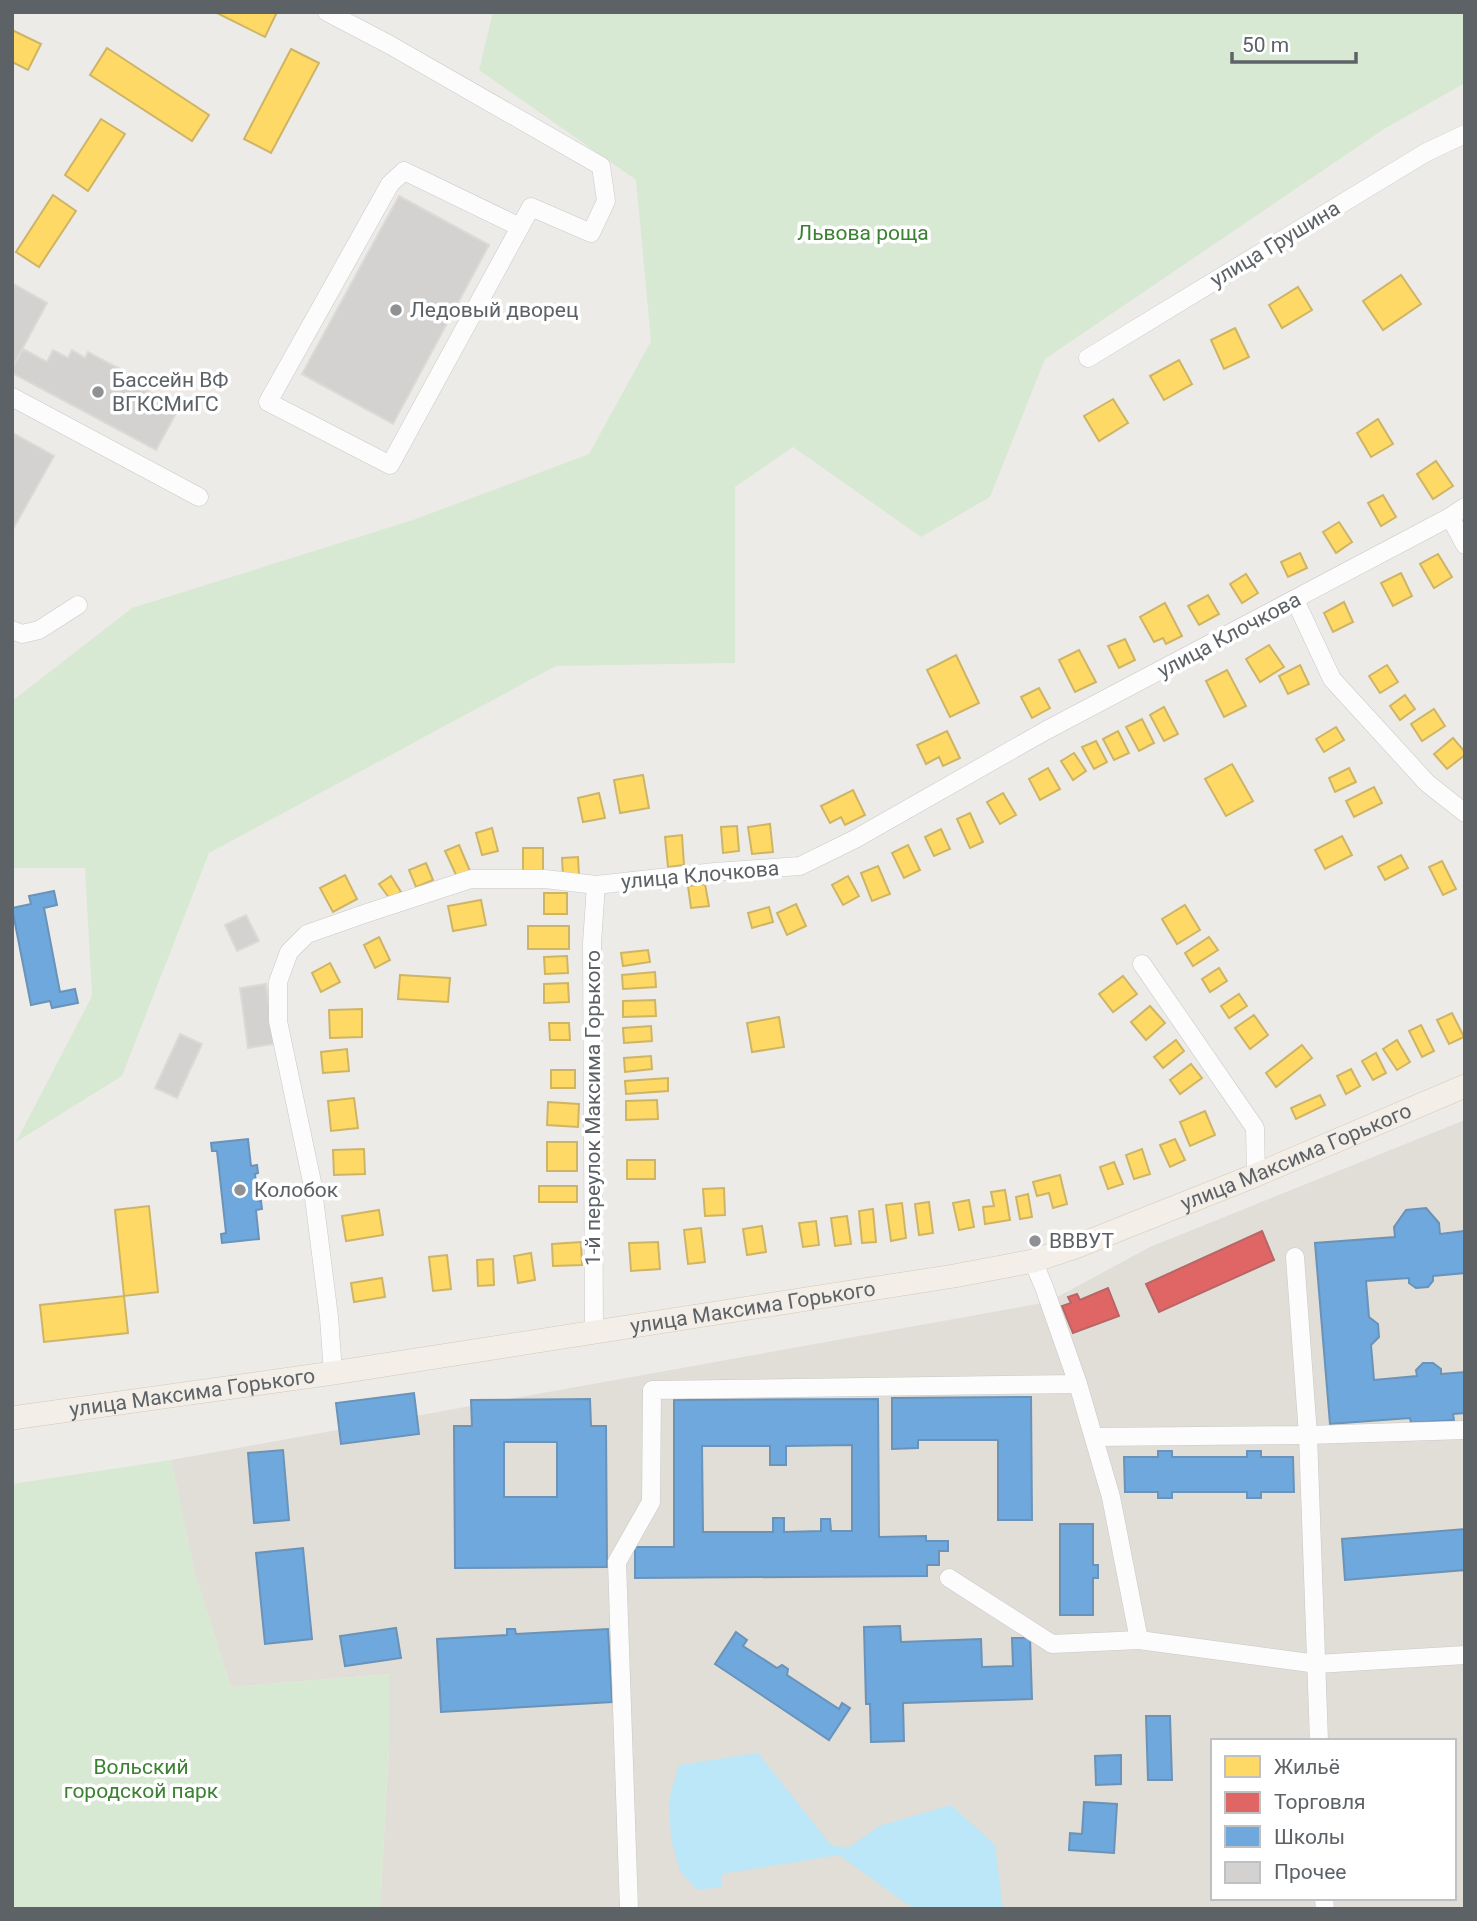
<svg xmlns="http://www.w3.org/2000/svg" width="1477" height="1921" viewBox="0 0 1477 1921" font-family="Roboto,sans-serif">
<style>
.education{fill:#e1ddd7;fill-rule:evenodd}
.green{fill:#d8e9d3}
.water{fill:#bbe7f8}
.homes{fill:#ffd966;stroke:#ceb566;stroke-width:2}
.shops{fill:#e06666;stroke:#b96566;stroke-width:2}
.schools{fill:#6fa8dc;stroke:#6a93b9;stroke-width:2;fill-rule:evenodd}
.building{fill:#d4d2d1;stroke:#dcdad7;stroke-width:2}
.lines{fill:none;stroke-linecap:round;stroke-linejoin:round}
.minor-casing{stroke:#c9c9c9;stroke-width:19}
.major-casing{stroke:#d5c8b5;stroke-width:24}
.minor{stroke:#fcfcfc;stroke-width:18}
.major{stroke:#f3efe8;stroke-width:23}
.poi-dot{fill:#8f9294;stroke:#fff;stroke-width:2.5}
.labels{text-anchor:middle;stroke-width:7;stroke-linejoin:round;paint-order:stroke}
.park-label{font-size:21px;fill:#3a8131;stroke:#fff}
.street-label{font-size:21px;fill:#5d6266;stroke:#fff}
.poi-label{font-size:21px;fill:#5d6266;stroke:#fff;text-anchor:start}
</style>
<rect width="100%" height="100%" fill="#edebe8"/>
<path class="education" d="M1465 1120V1909H380L389 1748V1674L231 1687 195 1574 171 1460 1048 1302 1150 1247ZM1213 1741H1454V1898H1213Z"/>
<g class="green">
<polygon points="493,12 1465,12 1465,83 1384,129 1045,359 990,497 921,537 793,447 735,487 735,663 556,666 209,853 122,1076 16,1142 92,996 85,868 12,868 12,701 132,608 413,520 589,454 651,341 636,180 479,70"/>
<polygon points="171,1460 195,1574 231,1687 389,1674 389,1747 380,1909 12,1909 12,1484"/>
</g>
<polygon class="water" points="758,1753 831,1845 848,1848 879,1826 951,1805 995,1845 1003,1909 919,1909 907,1904 839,1855 721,1874 722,1887 697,1890 680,1871 671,1839 669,1799 679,1765"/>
<g class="homes">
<polygon points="215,12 277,12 265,37"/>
<polygon points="12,30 41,44 28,70 12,62"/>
<polygon points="107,48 209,115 192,141 90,75"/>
<polygon points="291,49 319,63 271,153 244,139"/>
<polygon points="101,119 125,134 88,191 65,175"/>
<polygon points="53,195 76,211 39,267 16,252"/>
<polygon points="1401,275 1421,304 1383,330 1363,301"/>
<polygon points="1298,287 1312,310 1282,328 1269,305"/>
<polygon points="1235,328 1249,357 1224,369 1211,340"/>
<polygon points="1179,360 1192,384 1164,400 1150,376"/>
<polygon points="1113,399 1128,423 1099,441 1084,416"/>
<polygon points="1378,419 1393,444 1371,457 1357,433"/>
<polygon points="1436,461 1453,486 1433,499 1417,474"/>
<polygon points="1383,495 1396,517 1381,526 1368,503"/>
<polygon points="1339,522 1352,542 1336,553 1323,532"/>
<polygon points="1300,553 1307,568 1288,577 1281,562"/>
<polygon points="1438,554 1452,577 1434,588 1420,564"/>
<polygon points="1401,573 1412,596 1393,606 1381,583"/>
<polygon points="1246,574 1258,593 1242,603 1230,584"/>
<polygon points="1208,595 1219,614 1199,625 1188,606"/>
<polygon points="1344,602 1353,622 1333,632 1324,613"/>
<polygon points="1165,603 1182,636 1166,644 1163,638 1154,642 1140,617"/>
<polygon points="1125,639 1135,660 1119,668 1108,646"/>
<polygon points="1269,645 1284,667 1260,682 1246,659"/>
<polygon points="1079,650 1096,682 1075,692 1059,660"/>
<polygon points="956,655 979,703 950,717 927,670"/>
<polygon points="1300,665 1309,684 1288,694 1279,676"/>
<polygon points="1387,665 1398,682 1380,693 1369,676"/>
<polygon points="1227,670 1246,706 1224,717 1206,681"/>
<polygon points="1039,688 1050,708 1032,718 1021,697"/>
<polygon points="1405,695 1415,709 1400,720 1390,706"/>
<polygon points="1164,707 1178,734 1164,741 1150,715"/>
<polygon points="1434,709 1445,726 1422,741 1411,724"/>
<polygon points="1142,719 1154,743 1139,751 1126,727"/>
<polygon points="1336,727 1344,740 1324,752 1316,739"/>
<polygon points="947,731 960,758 943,766 939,757 926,764 917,745"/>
<polygon points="1118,731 1129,753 1114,760 1103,739"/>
<polygon points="1453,738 1465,752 1465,755 1447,769 1434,754"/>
<polygon points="1096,741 1107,762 1094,769 1082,747"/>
<polygon points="1074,753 1086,771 1073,780 1061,761"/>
<polygon points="1232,764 1253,801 1226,816 1205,779"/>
<polygon points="1048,768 1060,789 1040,800 1029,779"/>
<polygon points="1349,768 1356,782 1335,792 1329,778"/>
<polygon points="643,775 649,808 620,813 614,780"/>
<polygon points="1374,787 1382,803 1354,817 1346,801"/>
<polygon points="853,790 865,815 845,825 841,817 830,823 821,806"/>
<polygon points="599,793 605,818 583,822 578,798"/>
<polygon points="1003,793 1016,815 1000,824 987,802"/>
<polygon points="970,813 983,842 970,848 957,819"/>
<polygon points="770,824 773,852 752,854 748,827"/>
<polygon points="737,826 739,851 723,853 721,827"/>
<polygon points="492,828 498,851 482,855 476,833"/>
<polygon points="941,829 950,849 934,856 925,837"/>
<polygon points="682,835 684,865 668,867 665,837"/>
<polygon points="1342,836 1352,855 1325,869 1315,850"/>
<polygon points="459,845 470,871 457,877 445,851"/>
<polygon points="908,845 920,870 904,878 892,853"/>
<rect x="523" y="848" width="20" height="25"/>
<polygon points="1401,855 1408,868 1385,880 1378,867"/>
<polygon points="578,857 579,875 563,876 562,858"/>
<polygon points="1442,861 1456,889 1443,895 1429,867"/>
<polygon points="426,863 433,880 416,887 409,870"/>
<polygon points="878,866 890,894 872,901 861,873"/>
<polygon points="345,875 357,899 333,912 320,888"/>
<polygon points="391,876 401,892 390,899 379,884"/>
<polygon points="848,876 859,896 843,905 832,885"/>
<polygon points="705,884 709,906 691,908 688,886"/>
<rect x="544" y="893" width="23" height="21"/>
<polygon points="481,900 486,925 453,931 448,906"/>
<polygon points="796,904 806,926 787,935 777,913"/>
<polygon points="1185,905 1200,930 1177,944 1162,919"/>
<polygon points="769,907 773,922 752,928 748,913"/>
<rect x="528" y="926" width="41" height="23"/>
<polygon points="379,937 390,960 375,968 364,945"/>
<polygon points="1209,937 1218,950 1193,966 1185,953"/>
<polygon points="648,950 650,962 623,966 621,953"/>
<polygon points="567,956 568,973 545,974 544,957"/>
<polygon points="330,963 340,982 321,992 312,973"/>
<polygon points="1219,968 1227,981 1210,992 1202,979"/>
<polygon points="655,972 656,987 623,989 622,975"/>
<polygon points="400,975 450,978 448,1002 398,999"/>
<polygon points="1123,976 1137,994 1113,1012 1099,994"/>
<polygon points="568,983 569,1002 544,1003 544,984"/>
<polygon points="1239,994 1247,1006 1229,1018 1221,1006"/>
<polygon points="655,1000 656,1016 623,1017 623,1001"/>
<polygon points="1150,1006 1165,1023 1146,1040 1131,1022"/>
<polygon points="362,1009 362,1037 330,1038 329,1010"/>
<polygon points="1452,1013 1464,1037 1449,1044 1437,1020"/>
<polygon points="1254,1015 1268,1035 1250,1049 1235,1028"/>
<polygon points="779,1017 784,1047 752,1052 747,1023"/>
<polygon points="549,1023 569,1023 570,1040 550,1040"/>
<polygon points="1421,1025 1434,1051 1422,1057 1409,1031"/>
<polygon points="651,1026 652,1041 624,1043 623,1028"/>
<polygon points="1176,1040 1184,1051 1163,1068 1154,1057"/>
<polygon points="1397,1040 1410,1062 1397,1070 1383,1049"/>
<polygon points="1302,1045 1312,1058 1276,1087 1266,1073"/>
<polygon points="347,1049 349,1071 323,1073 321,1052"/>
<polygon points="1376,1053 1386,1073 1373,1080 1362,1061"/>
<polygon points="651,1056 652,1069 625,1072 624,1058"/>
<polygon points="1191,1064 1202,1078 1180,1094 1170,1080"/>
<polygon points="1351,1069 1360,1086 1346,1094 1337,1076"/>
<rect x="551" y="1070" width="24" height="18"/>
<polygon points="668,1078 668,1091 626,1094 625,1081"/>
<polygon points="1320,1095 1325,1105 1296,1119 1291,1108"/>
<polygon points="354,1098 358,1128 331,1131 328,1101"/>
<polygon points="657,1100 658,1119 626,1120 626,1101"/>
<polygon points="548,1102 579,1104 578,1127 547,1125"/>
<polygon points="1205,1111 1215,1135 1190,1146 1180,1122"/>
<polygon points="1175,1139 1185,1160 1170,1167 1160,1145"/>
<rect x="547" y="1142" width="30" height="29"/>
<polygon points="364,1149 365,1174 334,1175 333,1150"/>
<polygon points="1142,1149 1150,1174 1134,1179 1126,1155"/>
<rect x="627" y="1160" width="28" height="19"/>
<polygon points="1114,1162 1123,1184 1108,1189 1100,1167"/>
<polygon points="1060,1175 1067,1204 1053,1208 1049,1193 1037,1196 1033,1182"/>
<rect x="539" y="1186" width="38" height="16"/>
<polygon points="724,1188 725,1215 705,1216 703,1189"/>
<polygon points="1005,1190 1010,1220 985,1224 983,1207 994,1206 991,1192"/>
<polygon points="1028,1194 1032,1217 1020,1219 1016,1197"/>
<polygon points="969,1200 974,1227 959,1230 953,1203"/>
<polygon points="929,1202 933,1233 919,1235 915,1204"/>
<polygon points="902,1203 906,1238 891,1241 886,1205"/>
<polygon points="149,1206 158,1292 124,1296 115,1210"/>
<polygon points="873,1209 876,1242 862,1243 859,1211"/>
<polygon points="379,1210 383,1235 346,1241 342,1216"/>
<polygon points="847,1216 851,1244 835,1246 831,1218"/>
<polygon points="816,1221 819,1245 803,1247 799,1223"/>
<polygon points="762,1226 766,1252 747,1255 743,1229"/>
<polygon points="701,1228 705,1262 688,1264 684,1230"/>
<polygon points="581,1242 582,1265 553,1266 552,1244"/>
<polygon points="658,1242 660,1269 631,1271 629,1243"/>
<polygon points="531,1253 535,1280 518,1283 514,1256"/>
<polygon points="447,1255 451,1289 433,1291 429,1257"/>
<polygon points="493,1259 494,1285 478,1286 477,1260"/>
<polygon points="382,1278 385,1297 354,1302 351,1283"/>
<polygon points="124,1296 128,1333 44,1342 40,1305"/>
</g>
<g class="shops">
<polygon points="1262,1231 1274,1260 1159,1312 1146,1284"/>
<polygon points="1108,1288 1119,1316 1073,1333 1062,1306 1071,1303 1068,1297 1077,1294 1080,1300"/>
</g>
<g class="schools">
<polygon points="54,891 57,905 44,908 60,992 75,989 78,1003 52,1008 50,1001 31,1005 12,908 31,904 29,896"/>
<polygon points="248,1139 251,1166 257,1165 258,1173 255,1174 258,1201 261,1201 262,1209 256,1210 259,1239 222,1243 221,1234 226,1233 217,1151 212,1151 211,1143"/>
<polygon points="1426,1208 1439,1223 1440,1234 1465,1231 1465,1273 1433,1276 1433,1281 1428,1287 1416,1288 1409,1283 1409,1278 1366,1281 1369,1317 1378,1324 1379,1337 1371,1345 1374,1380 1417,1376 1416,1370 1423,1363 1433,1363 1441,1369 1441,1374 1465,1372 1465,1413 1453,1414 1454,1420 1411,1423 1410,1418 1330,1424 1315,1243 1395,1237 1394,1227 1406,1210"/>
<polygon points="414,1393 419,1434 341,1444 336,1403"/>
<polygon points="1031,1397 1032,1520 998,1520 998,1440 918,1440 918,1448 892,1449 892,1398"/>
<path d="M590 1399 591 1426H606L607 1567 455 1568 454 1426H472L471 1400ZM504 1442H557V1497H504Z"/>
<path d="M878 1399 879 1537 926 1536V1541H948V1551H939V1565H927V1576L635 1578V1547H674V1400ZM852 1445V1531H831L830 1519H821V1531L784 1532V1518H773V1532H703L702 1446H770V1465H786V1446Z"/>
<polygon points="283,1450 289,1520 254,1523 248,1453"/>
<polygon points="1158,1451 1172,1451 1172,1457 1247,1457 1247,1451 1261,1451 1261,1457 1293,1457 1294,1492 1261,1492 1261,1498 1247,1498 1247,1492 1172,1492 1172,1498 1158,1498 1158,1492 1125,1492 1124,1457 1158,1457"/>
<polygon points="1060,1524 1093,1524 1093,1565 1098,1565 1098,1578 1093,1578 1093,1615 1060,1615"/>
<polygon points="1465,1529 1465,1570 1345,1580 1342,1539"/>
<polygon points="303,1548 312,1639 265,1644 256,1553"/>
<polygon points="900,1626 901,1642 981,1639 982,1667 1013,1666 1012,1638 1030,1638 1032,1699 903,1703 904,1741 871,1742 870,1704 866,1704 864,1627"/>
<polygon points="396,1628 401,1658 345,1666 340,1636"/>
<polygon points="507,1629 515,1629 516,1634 608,1629 612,1702 441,1712 437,1639 507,1635"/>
<polygon points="736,1632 747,1640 743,1646 777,1668 782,1665 788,1669 787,1675 839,1709 842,1703 850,1708 829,1740 715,1664"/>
<polygon points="1146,1716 1170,1716 1172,1780 1148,1780"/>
<polygon points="1121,1755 1121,1784 1096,1785 1095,1756"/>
<polygon points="1084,1802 1117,1804 1114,1853 1069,1850 1070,1833 1082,1834"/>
</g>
<g class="building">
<polygon points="399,196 489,245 393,424 302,374"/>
<polygon points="12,283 47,303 12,368"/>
<polygon points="23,349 47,362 53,350 68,358 72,350 85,358 88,352 122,370 119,376 179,408 156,450 12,373 12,368"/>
<polygon points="13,433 54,456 12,531 12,434"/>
<polygon points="246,915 259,941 237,951 225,925"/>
<polygon points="266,984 274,1044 248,1048 240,988"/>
<polygon points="180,1034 202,1044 177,1098 155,1088"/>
</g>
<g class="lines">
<defs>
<g id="minor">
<polyline points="327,12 390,45 601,166 606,201 591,233 531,207 390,465 268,402 390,184 404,171 520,227"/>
<polyline points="1088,358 1425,153 1465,134"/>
<polyline points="12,397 199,497"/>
<polyline points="1450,517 1465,545"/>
<polyline points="1295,600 1332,679 1427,783 1465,813"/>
<polyline points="12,630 22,634 39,630 78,605"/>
<polyline points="1142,964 1255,1128 1256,1175"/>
<polyline points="1295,1257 1308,1435 1319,1741"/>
<polyline points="1033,1261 1044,1287 1078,1384 1111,1497 1139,1640"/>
<polyline points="594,1332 592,943 596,885"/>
<polyline points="333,1373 329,1317 312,1182 278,1021 278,982 289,952 307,934 367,913 471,879 545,879 596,885 715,872 800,866 855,839 1045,731 1450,517 1465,507"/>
<polyline points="1094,1437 1308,1435 1465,1430"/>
<polyline points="949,1578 1052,1644 1139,1640 1317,1664 1465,1655"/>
<polyline points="1324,1898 1325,1909"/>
<polyline points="629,1909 617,1562 651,1502 652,1390 1078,1384"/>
</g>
<g id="major">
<path id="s1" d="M12 1418 333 1373 954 1276 1033 1261 1075 1247 1256 1175 1465 1086"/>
</g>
</defs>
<use href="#minor" class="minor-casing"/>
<use href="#major" class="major-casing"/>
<use href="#minor" class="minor"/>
<use href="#major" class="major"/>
</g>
<g class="poi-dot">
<circle cx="396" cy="310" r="7"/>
<circle cx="98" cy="392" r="7"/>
<circle cx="240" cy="1190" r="7"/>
<circle cx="1035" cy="1241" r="7"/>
</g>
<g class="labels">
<g class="park-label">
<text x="863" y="240">Львова роща</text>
<text x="141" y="1774">Вольский<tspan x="141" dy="24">городской парк</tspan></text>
</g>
<g class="street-label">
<text transform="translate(1275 244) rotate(-31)" y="7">улица Грушина</text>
<text transform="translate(1229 635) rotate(-28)" y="7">улица Клочкова</text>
<text transform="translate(700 875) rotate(-5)" y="7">улица Клочкова</text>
<text transform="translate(593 1108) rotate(-90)" y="7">1-й переулок Максима Горького</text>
<text dy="7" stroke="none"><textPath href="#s1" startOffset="1316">улица Максима Горького</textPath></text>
<text dy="7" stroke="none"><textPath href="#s1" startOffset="749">улица Максима Горького</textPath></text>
<text dy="7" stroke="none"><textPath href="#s1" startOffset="182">улица Максима Горького</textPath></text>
</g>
<g class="poi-label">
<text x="410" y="317">Ледовый дворец</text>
<text x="112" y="387">Бассейн ВФ<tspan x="112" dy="24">ВГКСМиГС</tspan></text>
<text x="254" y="1197">Колобок</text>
<text x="1049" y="1248">ВВВУТ</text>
</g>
</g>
<rect width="1477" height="1921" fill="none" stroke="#5d6266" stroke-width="28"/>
<rect x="1211" y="1739" width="245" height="161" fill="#ffffff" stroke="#bec0c2" stroke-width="2"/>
<rect x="1225" y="1756" width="35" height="21" fill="#ffd966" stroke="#bec0c2" stroke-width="2"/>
<text x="1274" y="1774" font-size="21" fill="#5d6266">Жильё</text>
<rect x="1225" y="1792" width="35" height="21" fill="#e06666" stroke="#bec0c2" stroke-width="2"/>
<text x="1274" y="1809" font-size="21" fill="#5d6266">Торговля</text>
<rect x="1225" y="1826" width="35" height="21" fill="#6fa8dc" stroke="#bec0c2" stroke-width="2"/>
<text x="1274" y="1844" font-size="21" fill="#5d6266">Школы</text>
<rect x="1225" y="1862" width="35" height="21" fill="#d4d2d1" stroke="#bec0c2" stroke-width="2"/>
<text x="1274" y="1879" font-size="21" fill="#5d6266">Прочее</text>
<path d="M1232 52v10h124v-10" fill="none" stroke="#5d6266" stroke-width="3.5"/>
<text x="1242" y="52" font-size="21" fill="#5d6266" stroke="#ffffff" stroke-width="5" paint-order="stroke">50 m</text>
</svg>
